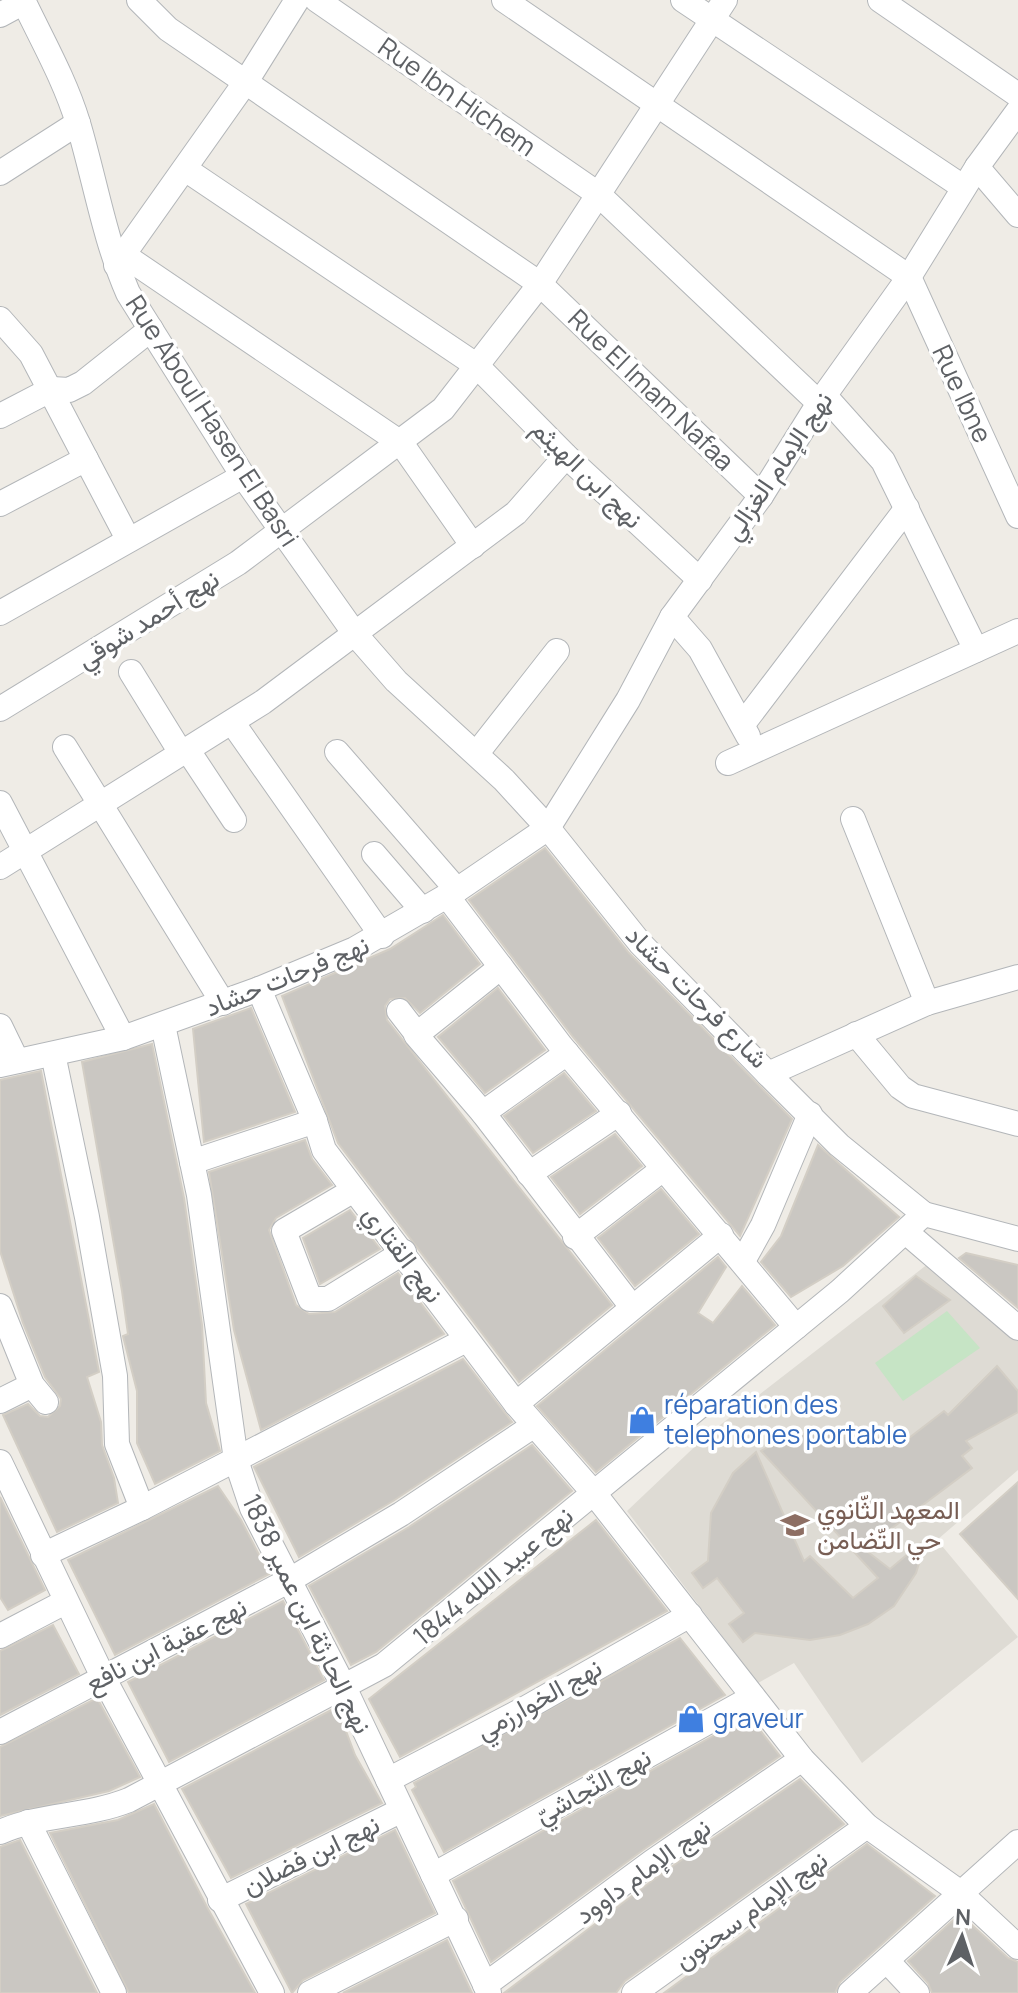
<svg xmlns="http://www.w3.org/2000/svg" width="1018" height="1993" viewBox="0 0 1018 1993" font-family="Manrope,Vazirmatn,sans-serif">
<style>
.education{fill:#dedbd4}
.green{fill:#c6e4c5}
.building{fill:#cac7c2;stroke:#d3cec5;stroke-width:2}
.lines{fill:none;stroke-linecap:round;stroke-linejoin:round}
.minor-casing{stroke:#b3b6b9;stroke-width:26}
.minor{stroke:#fff;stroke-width:24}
.labels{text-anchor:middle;stroke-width:7;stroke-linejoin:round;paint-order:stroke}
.street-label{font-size:26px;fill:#5e6165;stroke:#fff}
.shop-label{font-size:26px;fill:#366cbe;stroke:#fff;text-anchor:start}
.education-label{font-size:26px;fill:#785e54;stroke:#fff;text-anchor:start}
</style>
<rect width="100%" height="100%" fill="#efece6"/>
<polygon class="education" points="933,1260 1018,1337 1018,1470 937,1540 1018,1637 862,1763 794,1663 758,1683 627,1511 706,1436"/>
<polygon class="green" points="947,1311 980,1348 903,1401 875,1363"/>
<g class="building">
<polygon points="545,848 629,953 792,1119 740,1236 573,1037 469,900"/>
<polygon points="443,915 480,964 420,1013 405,998 390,999 385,1006 387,1020 612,1305 519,1382 338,1143 282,996 390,949"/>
<polygon points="498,988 545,1050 485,1093 438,1037"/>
<polygon points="251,1008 295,1112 204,1142 193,1029"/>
<polygon points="152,1044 184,1198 202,1325 206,1403 220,1451 155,1484 137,1443 137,1391 123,1336 128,1334 122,1291 82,1062"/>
<polygon points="41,1071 99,1372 87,1377 101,1422 102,1445 114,1478 118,1503 57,1532 3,1415 28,1404 40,1416 48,1417 60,1406 61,1399 45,1377 23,1323 0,1251 0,1080"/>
<polygon points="564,1073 596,1111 533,1153 504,1116"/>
<polygon points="615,1134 642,1166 580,1214 551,1177"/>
<polygon points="305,1140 312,1159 332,1185 276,1218 269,1230 296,1305 309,1314 335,1312 398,1273 444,1334 261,1430 234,1330 209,1172"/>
<polygon points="818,1145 899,1217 843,1266 791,1297 761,1262 781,1236"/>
<polygon points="661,1189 699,1234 635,1286 598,1238"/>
<polygon points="350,1210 380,1249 320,1284 303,1238"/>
<polygon points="966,1253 1018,1265 1018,1308 959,1258"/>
<polygon points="718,1257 726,1267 698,1313 713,1323 742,1286 775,1325 596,1472 537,1406"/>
<polygon points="916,1276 950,1300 904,1333 883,1306"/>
<polygon points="463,1359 512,1422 393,1501 299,1557 254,1467"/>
<polygon points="997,1366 1018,1391 1018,1412 966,1441 972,1448 962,1456 972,1468 864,1549 890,1569 927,1538 916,1573 894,1606 868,1624 840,1635 810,1640 755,1633 743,1642 729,1624 744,1613 717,1578 703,1588 692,1573 708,1561 711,1513 733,1473 756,1452 804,1561 810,1556 853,1598 878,1578 761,1451 785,1437 815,1432 876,1440 894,1427 905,1441 944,1411 948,1415"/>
<polygon points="532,1445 572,1491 376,1652 351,1665 309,1586 409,1527"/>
<polygon points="1018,1482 1018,1599 960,1534"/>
<polygon points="218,1486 241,1520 269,1574 115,1655 68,1560"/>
<polygon points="0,1497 45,1590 8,1610 0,1597"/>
<polygon points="596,1520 667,1611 400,1757 369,1699"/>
<polygon points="283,1601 324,1680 169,1762 128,1682"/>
<polygon points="53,1625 79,1674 0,1715 0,1651"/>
<polygon points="680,1638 725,1695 444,1852 412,1790 416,1787 414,1783"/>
<polygon points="97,1698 140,1777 109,1791 0,1816 0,1747"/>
<polygon points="337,1707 355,1755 382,1803 231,1878 182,1789"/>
<polygon points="749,1716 780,1756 643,1850 491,1962 453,1881"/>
<polygon points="800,1779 844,1824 625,1981 616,1993 504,1993 661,1874"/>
<polygon points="154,1804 207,1907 255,1993 129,1993 50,1833 118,1820"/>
<polygon points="395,1830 435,1913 303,1980 292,1993 246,1904"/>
<polygon points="20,1840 97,1993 0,1993 0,1847"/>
<polygon points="867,1844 935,1896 840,1982 835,1993 664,1993"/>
<polygon points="960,1914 1008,1958 1018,1962 1018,1993 932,1993 928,1983 908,1961"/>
<polygon points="447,1940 472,1993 343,1993"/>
</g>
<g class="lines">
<defs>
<g id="minor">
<path d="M23 0C42 40 65 80 78 123 95 180 104 238 128 293L243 476 355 634 396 681 504 780 548 828 640 943 768 1074 927 1003 1018 977"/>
<polyline points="139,0 168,29 540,284 761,496"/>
<polyline points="317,0 598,194 819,403"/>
<polyline points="504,0 909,277 1018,516"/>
<polyline points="683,0 963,187"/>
<polyline points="880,0 1018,95"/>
<polyline points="0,15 24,2"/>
<polyline points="977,167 1018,215"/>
<polyline points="185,169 476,365 566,456 700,580"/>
<polyline points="0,173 78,123"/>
<polyline points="125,256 401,443 473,546"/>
<polyline points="116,265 247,80 297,0"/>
<polyline points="0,319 31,354 86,459"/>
<polyline points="824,395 883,461 976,650"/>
<polyline points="0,416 52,389 69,390 83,383 151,329"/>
<polyline points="0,504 86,459 128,539"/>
<polyline points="0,613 243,476"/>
<polyline points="672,617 700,649 748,736"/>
<polyline points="131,672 181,753"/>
<polyline points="0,709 238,563 443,409 540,284 725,0"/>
<polyline points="232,722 382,936"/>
<polyline points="743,724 907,508"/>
<polyline points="65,747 223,1003"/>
<polyline points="187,749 234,820"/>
<polyline points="337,752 457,890"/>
<polyline points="477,753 557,651"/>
<polyline points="728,763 1018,631"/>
<polyline points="0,803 123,1038"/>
<polyline points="853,819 927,1003"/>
<polyline points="374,854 423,911"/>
<polyline points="0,867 263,702 516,513 566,456"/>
<polyline points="447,896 561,1046 796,1327"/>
<polyline points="501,967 416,1035 483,1113 632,1307"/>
<polyline points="259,989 315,1121 324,1150 516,1404 593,1492 802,1759 867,1826 958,1891 1018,1947"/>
<polyline points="399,1011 416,1033"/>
<polyline points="163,1025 199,1195 236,1460 252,1508 344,1687 489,1993"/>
<polyline points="0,1026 17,1061"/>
<polyline points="856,1034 900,1087 913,1096 1018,1124"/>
<polyline points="53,1054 87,1217 115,1376 117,1444 142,1508"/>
<polyline points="0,1065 123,1038 259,989 355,949 457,890 548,828 628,700 672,617 761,496 819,403 909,277 977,167 1018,111"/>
<polyline points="768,1074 839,1145 924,1214 1018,1239"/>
<polyline points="483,1113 567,1053"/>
<polyline points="192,1162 315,1121"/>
<polyline points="529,1174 619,1113"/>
<polyline points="354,1190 284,1231 310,1299 328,1299 404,1252"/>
<polyline points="907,1233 1018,1328"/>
<polyline points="575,1237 663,1169"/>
<polyline points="743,1261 763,1225 810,1114"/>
<polyline points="0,1306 32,1385 46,1402"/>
<polyline points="0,1401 32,1385"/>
<polyline points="516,1404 721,1235"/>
<polyline points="0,1462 103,1677 272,1993"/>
<polyline points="43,1555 142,1508 466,1340"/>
<polyline points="0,1636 65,1602"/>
<polyline points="0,1732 288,1581 401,1514 533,1426"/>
<polyline points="388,1780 526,1708 690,1615"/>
<polyline points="28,1822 114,1993"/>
<path d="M0 1832C41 1814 86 1817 129 1800L384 1665 840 1291 924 1214"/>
<polyline points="433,1875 753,1697"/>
<polyline points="220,1900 402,1810"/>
<polyline points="888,1962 917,1993"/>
<polyline points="485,1985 652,1862 802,1759"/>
<polyline points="310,1993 456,1919"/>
<polyline points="634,1993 867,1826"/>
<polyline points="850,1993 1018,1842"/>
</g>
</defs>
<use href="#minor" class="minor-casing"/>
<use href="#minor" class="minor"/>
</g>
<defs>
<symbol id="shop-bare" viewBox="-9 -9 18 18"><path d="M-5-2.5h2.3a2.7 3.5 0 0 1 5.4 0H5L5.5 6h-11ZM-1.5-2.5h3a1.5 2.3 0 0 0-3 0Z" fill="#3f7fe0" stroke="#fff" stroke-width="2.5" paint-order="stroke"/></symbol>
<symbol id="school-bare" viewBox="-9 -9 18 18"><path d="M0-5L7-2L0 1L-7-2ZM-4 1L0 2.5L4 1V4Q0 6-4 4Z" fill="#8d6e63" stroke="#fff" stroke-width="2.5" paint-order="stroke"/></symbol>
</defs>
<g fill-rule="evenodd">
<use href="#shop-bare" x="622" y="1400" width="40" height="40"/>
<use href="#school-bare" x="775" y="1505" width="40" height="40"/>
<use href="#shop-bare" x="671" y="1699" width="40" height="40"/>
</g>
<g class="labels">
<g class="street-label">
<text transform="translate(457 97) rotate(35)" y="9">Rue Ibn Hichem</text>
<text transform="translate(651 390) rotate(44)" y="9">Rue El Imam Nafaa</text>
<text transform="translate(962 394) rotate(65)" y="9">Rue Ibne</text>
<text transform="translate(212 421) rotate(57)" y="9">Rue Aboul Hasen El Basri</text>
<text transform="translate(778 466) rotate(-56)" y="9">نهج الإمام الغزالي</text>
<text transform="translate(587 474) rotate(44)" y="9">نهج ابن الهيثم</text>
<text transform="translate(148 619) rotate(-32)" y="9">نهج أحمد شوقي</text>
<text transform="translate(287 976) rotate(-22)" y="9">نهج فرحات حشاد</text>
<text transform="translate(697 997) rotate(45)" y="9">شارع فرحات حشاد</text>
<text transform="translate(403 1254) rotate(53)" y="9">نهج القتاري</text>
<text transform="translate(493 1576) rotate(-40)" y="9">نهج عبيد اللله 1844</text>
<text transform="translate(307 1614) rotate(64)" y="9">نهج الحارثة ابن عمير 1838</text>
<text transform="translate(166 1645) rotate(-27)" y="9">نهج عقبة ابن نافع</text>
<text transform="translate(539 1699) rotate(-29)" y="9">نهج الخوارزمي</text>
<text transform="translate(593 1786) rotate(-29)" y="9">نهج النّجاشيّ</text>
<text transform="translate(311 1855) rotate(-26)" y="9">نهج ابن فضلان</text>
<text transform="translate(643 1871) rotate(-36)" y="9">نهج الإمام داوود</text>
<text transform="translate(751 1910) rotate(-36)" y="9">نهج الإمام سحنون</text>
</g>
<g class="shop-label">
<text x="664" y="1414">réparation des<tspan x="664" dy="30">telephones portable</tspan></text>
<text x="713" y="1728">graveur</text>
</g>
<g class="education-label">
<text x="817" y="1519">المعهد الثّانوي<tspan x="817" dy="30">حي التّضامن</tspan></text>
</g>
</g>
<g transform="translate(962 1937) rotate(3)" stroke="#ffffff" stroke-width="6" paint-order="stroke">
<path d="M0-6L14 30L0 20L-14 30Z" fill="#5e6165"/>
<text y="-12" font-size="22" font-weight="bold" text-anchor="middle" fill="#5e6165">N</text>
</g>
</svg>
